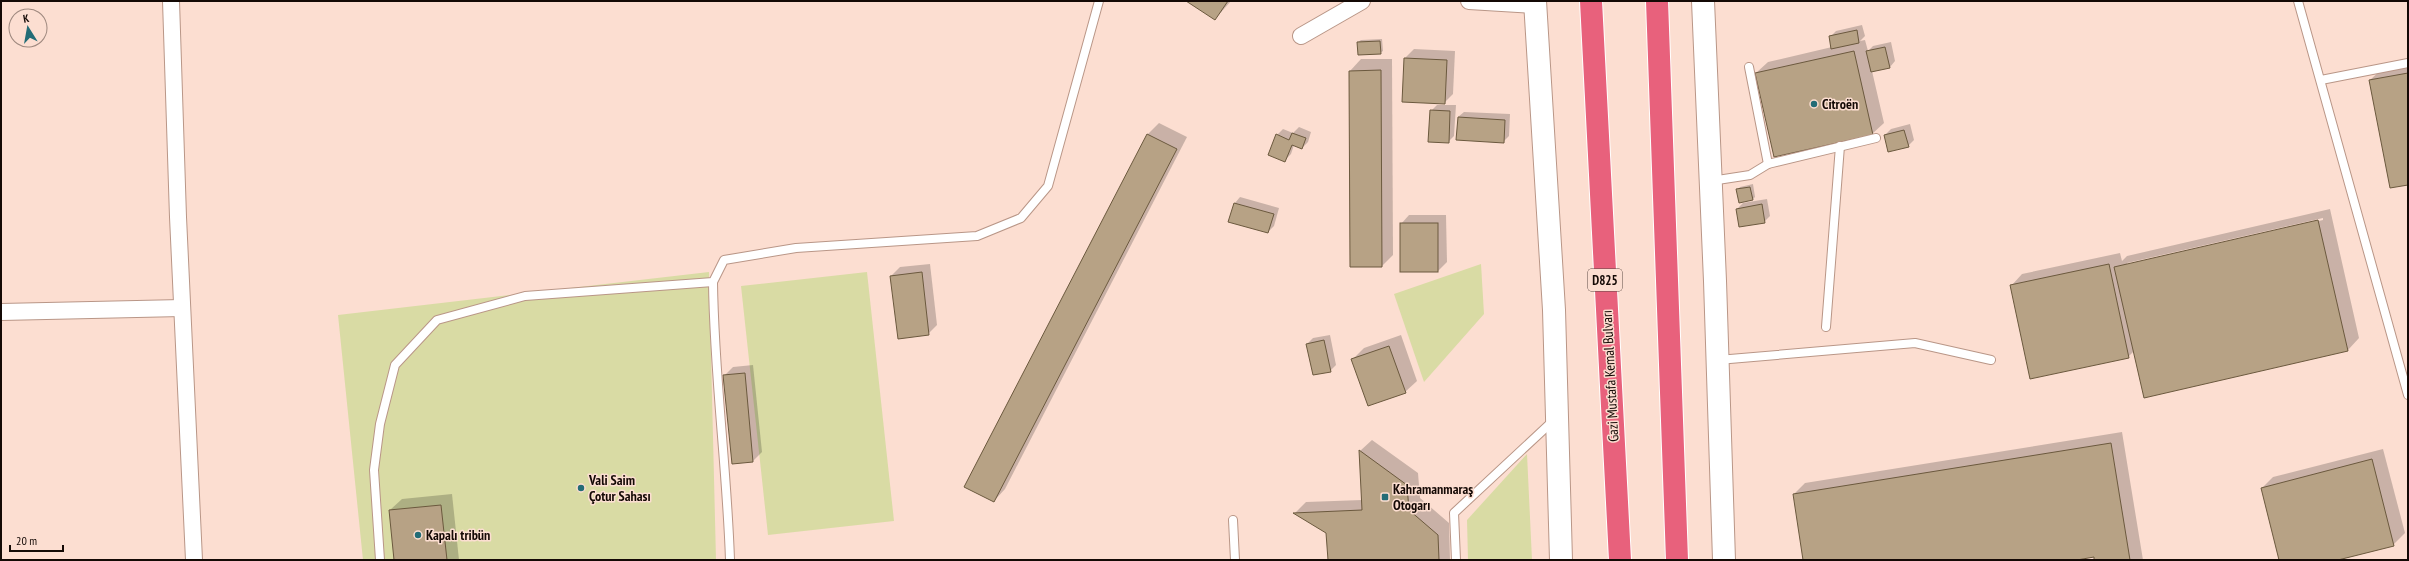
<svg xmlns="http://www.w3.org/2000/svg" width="2409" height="561" viewBox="0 0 2409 561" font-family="'PT Sans Narrow',sans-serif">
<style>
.green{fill:#d9dba4}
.shadow{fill:#0003;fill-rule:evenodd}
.building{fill:#b7a285;stroke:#6b593e}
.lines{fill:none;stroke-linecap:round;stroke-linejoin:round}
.lane-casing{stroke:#b99687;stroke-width:10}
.street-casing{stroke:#b99687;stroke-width:18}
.secondary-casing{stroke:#b99687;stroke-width:24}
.highway-casing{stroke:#fff;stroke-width:24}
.lane{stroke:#fff;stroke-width:8}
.street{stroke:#fff;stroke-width:16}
.secondary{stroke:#fff;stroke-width:22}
.highway{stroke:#e8617c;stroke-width:22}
.poi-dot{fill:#236c76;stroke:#fcded1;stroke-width:1.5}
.labels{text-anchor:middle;stroke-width:3;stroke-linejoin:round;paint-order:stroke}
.shield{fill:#fcded1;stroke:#5a4942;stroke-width:1}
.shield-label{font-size:13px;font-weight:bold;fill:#140905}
.poi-label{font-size:14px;font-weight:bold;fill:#140905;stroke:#fcded1;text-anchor:start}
.street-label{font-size:14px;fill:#140905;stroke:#fcded1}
</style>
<rect width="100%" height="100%" fill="#fcded1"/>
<g class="green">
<polygon points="1481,264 1484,314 1424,382 1394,294"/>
<polygon points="709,272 716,560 363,560 338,315"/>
<polygon points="867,272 894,521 768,535 741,286"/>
<polygon points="1527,454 1532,560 1468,560 1467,520"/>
</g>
<g class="shadow">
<polygon points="1188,1 1231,1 1215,19"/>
<polygon points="1862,25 1865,36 1860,41 1865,40 1868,51 1873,46 1891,42 1895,61 1890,67 1872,71 1884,123 1872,134 1756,73 1768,62 1832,47 1830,37 1836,31"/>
<polygon points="1382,39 1383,51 1380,53 1358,42 1361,40"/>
<polygon points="1414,49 1455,51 1453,94 1444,103 1403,101 1405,58"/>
<polygon points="1361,59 1392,59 1393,255 1382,266 1351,266 1350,71"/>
<polygon points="2408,64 2408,184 2370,80 2382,69"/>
<polygon points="1437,105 1456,105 1454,136 1448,142 1431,111"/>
<polygon points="1464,112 1510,114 1509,136 1503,142 1458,117"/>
<polygon points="1159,123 1187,137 1005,489 994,501 965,486 1148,134"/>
<polygon points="1910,124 1914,140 1908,146 1885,135 1891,129"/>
<polygon points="1299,127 1311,132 1308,142 1302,148 1294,145 1291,154 1285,160 1277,135 1283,129 1293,133"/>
<polygon points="1753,184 1755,197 1753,199 1737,190 1740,187"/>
<polygon points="1240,197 1279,208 1274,226 1268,232 1235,203"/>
<polygon points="1767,199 1770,216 1764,222 1737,209 1743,203"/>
<path d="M2330 209 2359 338 2348 350 2134 351 2128 357 2011 286 2022 274 2120 253 2122 261 2127 256ZM2323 218V220L2127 265V263Z"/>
<polygon points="1409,215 1446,215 1447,262 1438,271 1401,224"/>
<polygon points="930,264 937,325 928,334 891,276 900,267"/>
<polygon points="1330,335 1336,365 1330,371 1307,344 1313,338"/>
<polygon points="1401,335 1417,381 1405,392 1353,359 1364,348"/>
<polygon points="753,365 762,452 753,461 733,463 724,376 733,367"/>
<polygon points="2122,432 2143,560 2095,560 2095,556 2071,560 1804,560 1794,494 1805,483"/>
<polygon points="1372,440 1418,473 1420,498 1449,523 1450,560 1329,560 1327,532 1295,513 1306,502 1362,500 1360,451"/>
<polygon points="2383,449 2405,533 2393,545 2334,560 2281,560 2262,488 2273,477"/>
<polygon points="452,494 459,560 395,560 390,510 402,499"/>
</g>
<g class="building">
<polygon points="1186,1 1228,1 1215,20"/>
<polygon points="1857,30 1859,43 1831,49 1829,36"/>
<polygon points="1380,41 1381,54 1358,55 1357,42"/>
<polygon points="1885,47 1890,68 1871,72 1866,51"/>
<polygon points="1854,51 1873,135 1774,157 1755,73"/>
<polygon points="1404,58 1447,60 1445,104 1402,102"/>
<polygon points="1381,70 1382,267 1350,267 1349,71"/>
<polygon points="2408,73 2408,185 2390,188 2369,80"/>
<polygon points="1430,110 1450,111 1449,143 1428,142"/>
<polygon points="1458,117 1505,120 1504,143 1456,140"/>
<polygon points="1904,130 1909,147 1888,152 1884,135"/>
<polygon points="1292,133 1306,138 1302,149 1292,145 1285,162 1268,155 1276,134 1289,140"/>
<polygon points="1147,134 1177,149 994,502 964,487"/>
<polygon points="1750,187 1753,200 1739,203 1736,189"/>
<polygon points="1234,203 1274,214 1268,233 1228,222"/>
<polygon points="1762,204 1765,223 1739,227 1736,209"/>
<polygon points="2318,220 2348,351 2144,398 2114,267"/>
<rect x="1400" y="223" width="38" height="49"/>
<polygon points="2109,264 2129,358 2030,379 2010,285"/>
<polygon points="922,272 929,335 898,339 890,276"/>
<polygon points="1324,340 1331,372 1313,375 1306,344"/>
<polygon points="1389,346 1406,393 1368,406 1351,359"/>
<polygon points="745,373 753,462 732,464 723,375"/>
<polygon points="2111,443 2130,560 2094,560 2094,557 2077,560 1803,560 1793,494"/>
<polygon points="1359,450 1407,485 1409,510 1438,535 1439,560 1328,560 1326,533 1293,513 1362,510"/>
<polygon points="2372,459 2394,546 2338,560 2279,560 2261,488"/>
<polygon points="441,505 447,560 394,560 389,510"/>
</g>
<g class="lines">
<defs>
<g id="lane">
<polyline points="2298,1 2408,395"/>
<polyline points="1749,67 1768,164"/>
<polyline points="2321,80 2408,63"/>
<polyline points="1711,181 1750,175 1768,164 1876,138"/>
<path d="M713 282C714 375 727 467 730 560"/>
<polyline points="1826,327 1840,146"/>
<polyline points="1718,360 1915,343 1991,360"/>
<polyline points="1233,520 1235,560"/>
<polyline points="380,560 374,470 380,424 395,365 437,320 525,296 713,282 724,260 796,248 977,236 1021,218 1048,186 1099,1"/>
<polyline points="1456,560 1454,513 1554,420"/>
</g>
<g id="street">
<polyline points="171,1 178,217 194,560"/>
<polyline points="1469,1 1535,5"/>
<polyline points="1301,36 1362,1"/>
<polyline points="1,312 182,308"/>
</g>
<g id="secondary">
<polyline points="1535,1 1554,310 1561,560"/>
<polyline points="1703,1 1715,281 1724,560"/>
</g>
<g id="highway">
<polyline points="1591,1 1620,560"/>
<polyline points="1657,1 1677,560"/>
</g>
</defs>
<use href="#lane" class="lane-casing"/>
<use href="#street" class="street-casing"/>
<use href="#secondary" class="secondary-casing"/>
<use href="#highway" class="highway-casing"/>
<use href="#lane" class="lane"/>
<use href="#street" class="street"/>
<use href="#secondary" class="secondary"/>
<use href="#highway" class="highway"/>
</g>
<g class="poi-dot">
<circle cx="1814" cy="104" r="4"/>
<circle cx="581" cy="488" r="4"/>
<rect x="1381" y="493" width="8" height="8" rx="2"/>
<circle cx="418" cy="535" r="4"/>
</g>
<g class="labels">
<rect class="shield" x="1588" y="269" width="34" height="22" rx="3"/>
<g class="shield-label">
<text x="1605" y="285">D825</text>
</g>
<g class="poi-label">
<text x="1822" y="109">Citroën</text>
<text x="589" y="485">Vali Saim<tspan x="589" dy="16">Çotur Sahası</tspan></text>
<text x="1393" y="494">Kahramanmaraş<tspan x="1393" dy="16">Otogarı</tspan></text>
<text x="426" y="540">Kapalı tribün</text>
</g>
<g class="street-label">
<text transform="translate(1610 376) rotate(-93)" y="5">Gazi Mustafa Kemal Bulvarı</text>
</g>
</g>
<rect width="2409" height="561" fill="none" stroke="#140905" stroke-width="4"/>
<g transform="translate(28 28) rotate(349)"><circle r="19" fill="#fcded1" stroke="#9f897f"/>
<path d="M0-3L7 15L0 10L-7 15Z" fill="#236c76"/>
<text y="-6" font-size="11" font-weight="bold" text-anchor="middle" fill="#140905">K</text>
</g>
<path d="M10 545v6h53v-6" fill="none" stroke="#140905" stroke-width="2"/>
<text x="16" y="545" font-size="12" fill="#140905" stroke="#fcded1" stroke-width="3" paint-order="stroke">20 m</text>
</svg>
